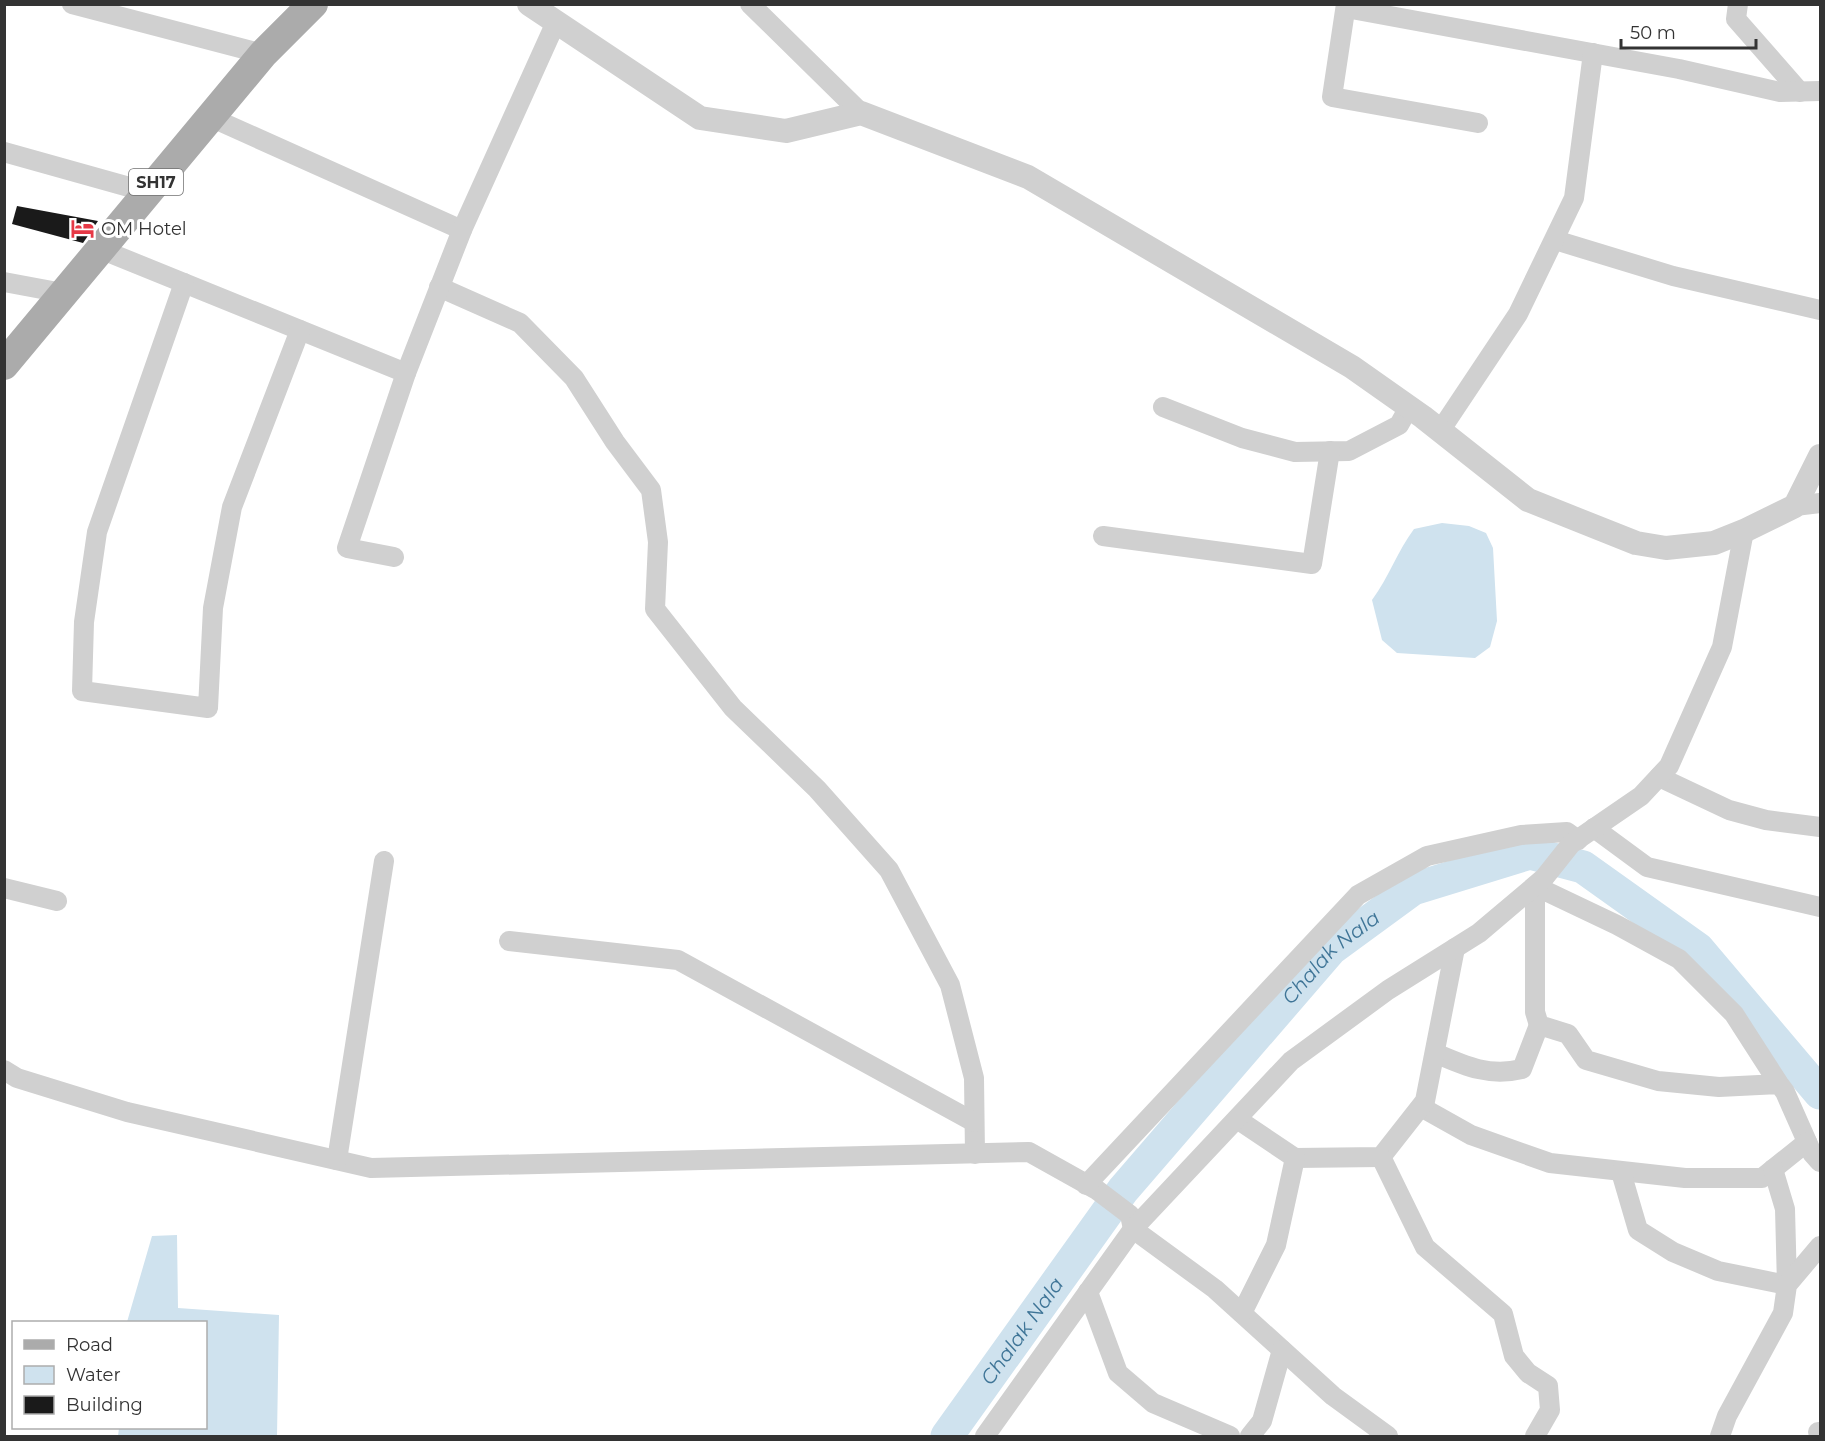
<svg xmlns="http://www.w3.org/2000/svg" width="1825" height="1441" viewBox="0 0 1825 1441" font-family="Montserrat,sans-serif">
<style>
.water{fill:#cfe2ee}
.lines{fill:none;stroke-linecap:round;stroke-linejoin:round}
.river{stroke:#cfe2ee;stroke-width:33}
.building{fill:#1a1a1a}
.minor{stroke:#d0d0d0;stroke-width:20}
.tertiary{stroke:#d0d0d0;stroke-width:24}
.primary{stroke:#ababab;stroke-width:30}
.labels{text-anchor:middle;stroke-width:6;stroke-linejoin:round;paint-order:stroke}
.shield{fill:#fff;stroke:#707070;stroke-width:1.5}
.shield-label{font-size:16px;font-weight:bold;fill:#333}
.poi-label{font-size:18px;fill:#333;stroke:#fff;text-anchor:start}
.water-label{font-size:20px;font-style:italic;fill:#3f7597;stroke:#fff}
</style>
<rect width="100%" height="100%" fill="#fff"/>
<g class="water">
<path d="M1442 523 1469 526 1486 533 1493 548 1497 621 1490 647 1475 658 1397 653 1382 640 1372 600C1389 577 1397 552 1414 529Z"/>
<polygon points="177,1235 178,1308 279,1315 277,1436 118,1436 119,1428 206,1428 206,1322 127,1322 152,1236"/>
</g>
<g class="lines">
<path class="river" id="s1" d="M947 1436 1123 1190 1331 949 1413 889 1530 853 1583 867 1698 949 1820 1093"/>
</g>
<polygon class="building" points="17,206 98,221 83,243 12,224"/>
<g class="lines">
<g class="minor">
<polyline points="72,4 263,54"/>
<polyline points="750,4 861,113"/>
<polyline points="1346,4 1332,97 1478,123"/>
<polyline points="1738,4 1736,19 1800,92"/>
<polyline points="1346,8 1679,69 1780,92 1820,91"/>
<polyline points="210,117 462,230"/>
<polyline points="4,152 147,192"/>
<polyline points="1555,240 1673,276 1820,310"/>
<polyline points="100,249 406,373"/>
<polyline points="4,282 63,293"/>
<polyline points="184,283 97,532 84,622 82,691 208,708 213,608 232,507 300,330"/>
<polyline points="439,287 520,323 574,378 615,442 651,490 658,542 655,609 733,708 817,789 889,870 950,985 974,1078 975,1154"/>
<polyline points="1163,407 1242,438 1295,452 1349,451 1399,425 1409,407"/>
<polyline points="1440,431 1518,314 1574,198 1593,53"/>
<polyline points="1795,506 1820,503"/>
<polyline points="1103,536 1312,564 1330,451"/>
<polyline points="394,557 347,548 406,373 462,230 556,22"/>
<polyline points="1659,777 1729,810 1766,820 1820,827"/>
<polyline points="1594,828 1647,867 1820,907"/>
<polyline points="4,888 57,901"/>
<polyline points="509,941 678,960 974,1122"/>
<path d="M1435 1053C1465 1066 1489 1077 1522 1069L1539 1025"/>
<polyline points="4,1070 17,1078 127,1112 371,1168 1029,1152 1097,1190 1130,1215 1133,1229 1215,1289 1333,1396 1388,1436"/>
<polyline points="1779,1084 1719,1087 1658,1081 1586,1060 1568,1034 1539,1025 1535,1012 1535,886 1617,925 1679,959 1734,1014 1779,1084 1785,1092 1812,1153 1820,1162"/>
<polyline points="1421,1107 1471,1135 1550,1163 1685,1178 1762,1178 1807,1142"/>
<polyline points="1237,1119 1295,1158 1381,1157 1425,1101 1455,948"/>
<polyline points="1381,1157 1425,1247 1503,1314 1514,1356 1528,1373 1548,1386 1550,1410 1535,1436"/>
<polyline points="337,1160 384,861"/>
<polyline points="1621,1172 1638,1230 1673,1252 1718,1271 1787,1285 1785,1209 1773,1169"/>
<polyline points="1086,1185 1358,895 1427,856 1521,835 1567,832 1578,840"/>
<polyline points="1088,1292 1118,1373 1153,1403 1230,1436"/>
<polyline points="1242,1313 1276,1245 1295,1158"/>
<polyline points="1818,1432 1820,1432"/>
<polyline points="985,1436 1133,1229 1291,1061 1388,990 1479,933 1544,878 1571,844 1641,796 1669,766 1722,647 1744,531"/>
<polyline points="1250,1436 1262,1421 1282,1350"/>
<polyline points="1720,1436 1727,1416 1783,1313 1787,1285 1820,1246"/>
</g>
<polyline class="tertiary" points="529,4 700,118 786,131 861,113 1028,177 1352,367 1423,417 1528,500 1636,543 1666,548 1714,543 1744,531 1795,506 1820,456"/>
<polyline class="primary" points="4,365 263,54 313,4"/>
</g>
<defs>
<symbol id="hotel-bare" viewBox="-9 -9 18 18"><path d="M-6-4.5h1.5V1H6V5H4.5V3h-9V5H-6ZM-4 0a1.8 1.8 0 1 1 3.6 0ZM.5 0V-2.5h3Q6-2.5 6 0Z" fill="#e63946" stroke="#fff" stroke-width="2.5" paint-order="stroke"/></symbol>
</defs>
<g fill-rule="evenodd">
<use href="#hotel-bare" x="66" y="212" width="33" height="33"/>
</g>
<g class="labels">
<rect class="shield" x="129" y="169" width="54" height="26" rx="4.5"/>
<g class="shield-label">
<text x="156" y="188">SH17</text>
</g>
<g class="poi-label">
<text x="101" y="235">OM Hotel</text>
</g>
<g class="water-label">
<text dy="7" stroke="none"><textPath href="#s1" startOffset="615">Chalak Nala</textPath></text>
<text dy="7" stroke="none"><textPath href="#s1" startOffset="129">Chalak Nala</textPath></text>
</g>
</g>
<rect width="1825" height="1441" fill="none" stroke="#333333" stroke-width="12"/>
<rect x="12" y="1321" width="195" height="108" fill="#ffffff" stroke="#adadad" stroke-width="1.5"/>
<rect x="24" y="1340" width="30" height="9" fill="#ababab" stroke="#adadad" stroke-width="1.5"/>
<text x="66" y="1351" font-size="18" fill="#333333">Road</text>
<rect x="24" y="1366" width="30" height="18" fill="#cfe2ee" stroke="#adadad" stroke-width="1.5"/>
<text x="66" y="1381" font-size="18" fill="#333333">Water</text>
<rect x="24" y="1396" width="30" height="18" fill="#1a1a1a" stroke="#adadad" stroke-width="1.5"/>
<text x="66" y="1411" font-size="18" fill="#333333">Building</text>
<path d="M1621 39v9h135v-9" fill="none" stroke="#333333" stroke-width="3"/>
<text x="1630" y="39" font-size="18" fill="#333333" stroke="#ffffff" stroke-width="4.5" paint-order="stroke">50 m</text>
</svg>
